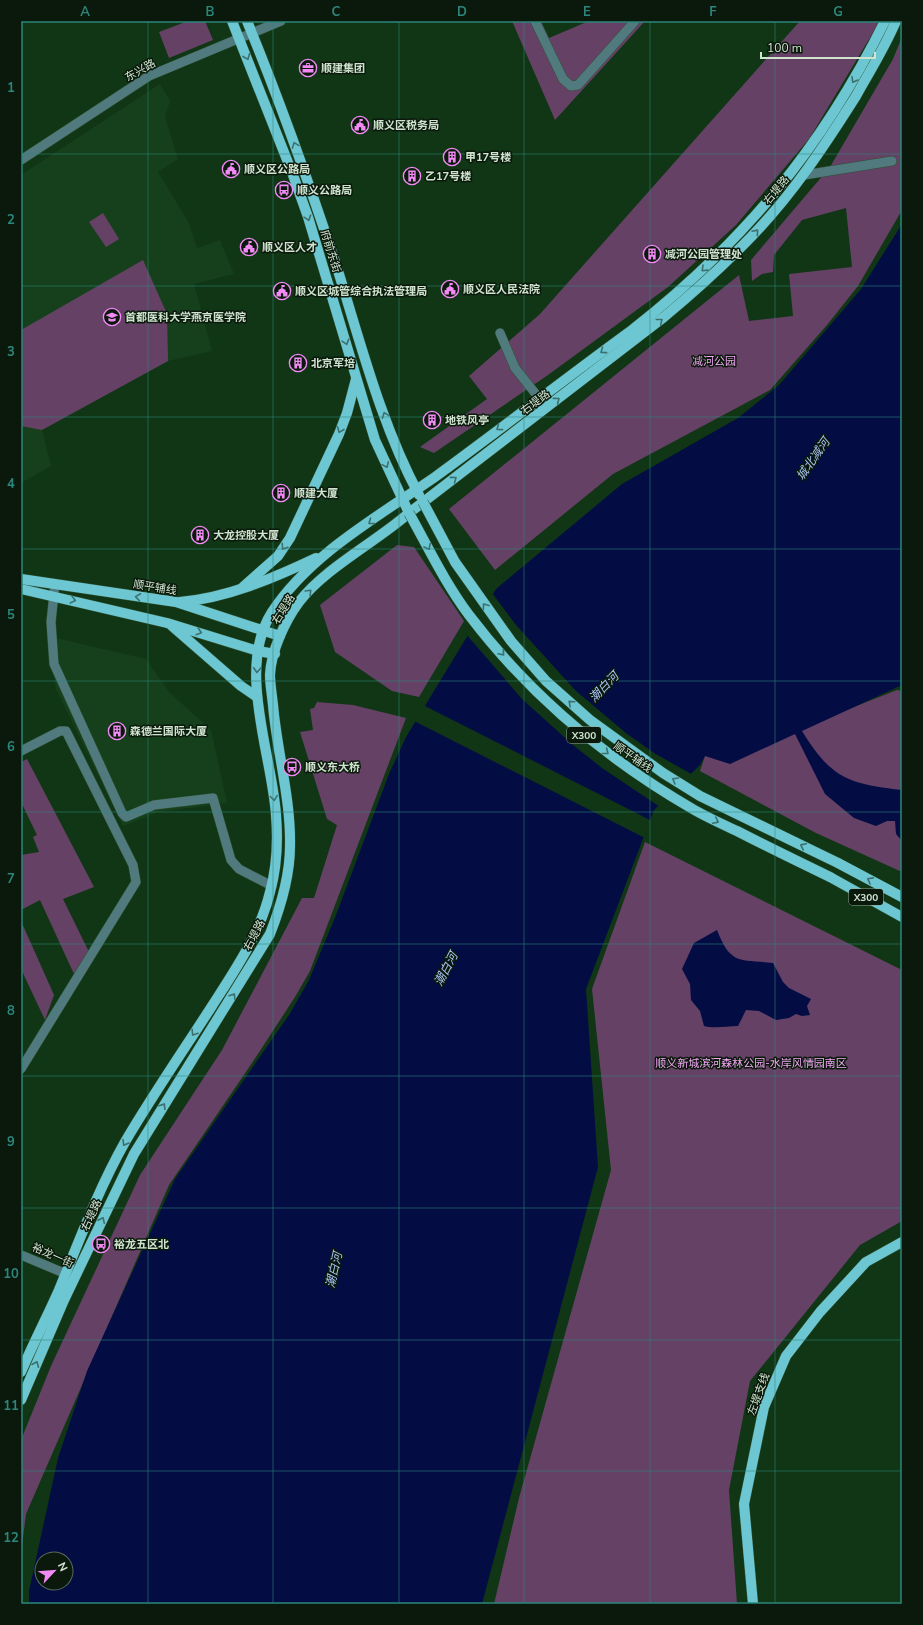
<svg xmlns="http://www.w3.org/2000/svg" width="923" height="1625" viewBox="0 0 923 1625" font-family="'Nunito Sans','Noto Sans SC',sans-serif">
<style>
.built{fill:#15401b}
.green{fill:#654166}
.water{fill:#030d44;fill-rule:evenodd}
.pier{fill:#113615}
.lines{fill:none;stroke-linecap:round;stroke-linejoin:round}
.minor-casing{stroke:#2f5233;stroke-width:10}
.major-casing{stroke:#2f5233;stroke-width:11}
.minor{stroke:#517a7f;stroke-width:9}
.major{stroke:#6dc7d2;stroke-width:10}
.major-bridge-casing{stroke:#2f5233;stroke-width:11;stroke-linecap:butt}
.major-bridge{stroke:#6dc7d2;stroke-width:10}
.oneway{stroke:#3c706e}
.grid{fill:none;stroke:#2c867d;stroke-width:1;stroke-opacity:0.55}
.labels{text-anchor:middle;stroke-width:3;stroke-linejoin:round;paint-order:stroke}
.shield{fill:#0a190b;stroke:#94a694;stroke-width:1}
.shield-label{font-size:10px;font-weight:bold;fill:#cfe3cf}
.poi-label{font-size:11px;font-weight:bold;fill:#cfe3cf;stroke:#0a190b;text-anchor:start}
.street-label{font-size:11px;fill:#cfe3cf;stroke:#0a190b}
.park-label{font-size:11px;fill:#f3a7f5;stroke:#0a190b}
.water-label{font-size:12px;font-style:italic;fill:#abc3f8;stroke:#0a190b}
.neatline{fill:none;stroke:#2c867d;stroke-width:1.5}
.grid-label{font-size:13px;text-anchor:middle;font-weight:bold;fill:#2c867d}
</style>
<rect width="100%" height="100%" fill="#113615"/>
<g class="built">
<polygon points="160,84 170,101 165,117 178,159 158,172 189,223 197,248 220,240 234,274 194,284 212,351 168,361 42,430 51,466 21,483 21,175"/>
<polygon points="47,636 146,659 169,692 211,730 227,803 158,812 123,826 56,689"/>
</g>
<g class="green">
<polygon points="188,21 205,21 213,40 169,58 159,32"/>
<polygon points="512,21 541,21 549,38 589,21 645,21 555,120"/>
<polygon points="800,21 880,21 809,139 736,225 668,287 548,375 434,453 420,447 487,399 469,376 540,314"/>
<polygon points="902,37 902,210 858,286 827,325 770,390 613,474 495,570 449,509 739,275 749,321 793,316 789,274 852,267 846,208 802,220 774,255 773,272 762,274 752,281 751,260 830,167 893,59"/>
<polygon points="103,213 119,239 106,247 89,222"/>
<polygon points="143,260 167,314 168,361 42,430 21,426 21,330"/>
<polygon points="397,545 414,547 464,621 419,697 392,691 335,652 320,605"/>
<polygon points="897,690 902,691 902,872 816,833 700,771 705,756 816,722"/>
<polygon points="317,702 353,705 406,718 310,971 295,997 252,1063 169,1185 26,1514 21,1554 21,1440 51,1366 140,1175 222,1050 302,898 314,898 337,825 327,819 300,732 313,730 310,709 314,708"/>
<polygon points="27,759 94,887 63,899 89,952 74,974 40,900 21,910 21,855 39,852 33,837 37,835 21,802 21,762"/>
<polygon points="645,842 902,970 902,1221 860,1245 750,1381 729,1490 737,1604 494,1604 519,1498 611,1170 592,989"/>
<polygon points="21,921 54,995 45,1020 21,969"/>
</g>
<g class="water">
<path d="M902 224V685L802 731C831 778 848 784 902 790V841L896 834 895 821H887L876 826 854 818 825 794 795 734 730 764 705 756 700 765 654 810 586 989 598 1167 482 1604H29V1591L58 1458 87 1371 175 1179 289 1015 309 980 336 915 389 774 406 737 496 589 622 484 738 418 779 385 861 289ZM42 1559H66V1583H42Z"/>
<path d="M717 930C731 966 740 959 773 963L783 982 789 988 811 999 807 1006 810 1015 802 1016 796 1014 789 1018 776 1020 759 1011 746 1010 738 1026C726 1026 716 1029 704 1026L700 1011 691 1000 690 984 682 969 694 943Z"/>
</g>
<g class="pier">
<polygon points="492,593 516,625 576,691 626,733 654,753 693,775 660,807 602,768 573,745 522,699 466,634"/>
<polygon points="423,705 652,821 645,838 414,721"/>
</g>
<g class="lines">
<defs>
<g id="minor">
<polyline points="535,21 563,79 571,86 578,85 635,21"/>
<polyline points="21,160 149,76 281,21"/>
<polyline points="804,175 892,161"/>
<polyline points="500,333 515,368 539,398"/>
<polyline points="55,584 51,622 54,664 122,813 126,817 154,805 213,798 231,860 239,869 272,886"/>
<polyline points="21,751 60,731 66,731 133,865 136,882 21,1069"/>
<polyline points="21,1255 71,1276"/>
</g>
<g id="major">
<polyline points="232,21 293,175 308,217 375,440 409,513"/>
<path d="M247 21C281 104 311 188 339 274 362 348 382 426 419 495"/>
<polyline points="21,579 176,602 280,636"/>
<polyline points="243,587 278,556 290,538 339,434 347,413 356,379"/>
<polyline points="21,589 167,623 258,651 275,654"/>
<path d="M180 602C227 598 274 578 316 558"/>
<polyline points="172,626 241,686 257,697"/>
<polyline points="838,863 902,897"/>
<polyline points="830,877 902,917"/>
<path d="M21 1372C33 1344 47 1317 59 1290 79 1241 99 1188 125 1142 152 1096 183 1051 212 1006 235 970 260 934 270 892 277 867 278 840 276 815 272 754 236 668 272 612 310 554 379 516 435 477 501 429 566 378 632 330 744 242 822 148 885 21"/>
<path d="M21 1400 64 1300 134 1154 270 934C281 906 290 877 290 846 291 799 277 752 273 705 272 695 270 684 270 675 271 651 285 621 299 602 325 568 376 542 409 513L664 317C694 292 724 265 751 237 792 195 825 145 856 96 870 71 885 47 896 21"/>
<polyline points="753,1604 744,1504 764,1407 786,1356 820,1312 866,1262 902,1242"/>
</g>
</defs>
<use href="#minor" class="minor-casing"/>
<use href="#major" class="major-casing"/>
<use href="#minor" class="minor"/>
<use href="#major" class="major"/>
<defs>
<g id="major-bridge">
<polyline points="423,502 455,562 511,641 546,681 590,720 663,773 700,796 838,863"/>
<path d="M409 513C428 547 445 583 469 615 529 694 605 758 691 808 706 817 722 824 737 831 768 847 799 862 830 877"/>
</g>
</defs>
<use href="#major-bridge" class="major-bridge-casing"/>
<use href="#major-bridge" class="major-bridge"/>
</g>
<defs><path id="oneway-chevron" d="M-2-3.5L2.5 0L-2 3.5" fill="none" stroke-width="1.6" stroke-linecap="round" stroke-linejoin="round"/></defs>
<g class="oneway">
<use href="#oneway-chevron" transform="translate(247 57) rotate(68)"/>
<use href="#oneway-chevron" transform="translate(854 80) rotate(120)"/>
<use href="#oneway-chevron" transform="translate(295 145) rotate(-111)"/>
<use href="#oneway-chevron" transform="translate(308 218) rotate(72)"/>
<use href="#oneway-chevron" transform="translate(756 232) rotate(-49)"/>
<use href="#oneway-chevron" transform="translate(704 269) rotate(136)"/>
<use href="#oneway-chevron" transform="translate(660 321) rotate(-38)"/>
<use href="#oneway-chevron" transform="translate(346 342) rotate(73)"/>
<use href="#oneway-chevron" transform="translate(603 351) rotate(144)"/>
<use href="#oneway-chevron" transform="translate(557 400) rotate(-37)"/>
<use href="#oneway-chevron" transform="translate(385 415) rotate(-111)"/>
<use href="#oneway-chevron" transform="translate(499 428) rotate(143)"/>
<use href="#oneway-chevron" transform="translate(340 430) rotate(112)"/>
<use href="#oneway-chevron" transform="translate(386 465) rotate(66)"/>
<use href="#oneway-chevron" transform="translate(454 479) rotate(-37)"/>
<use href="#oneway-chevron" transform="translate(371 522) rotate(144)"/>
<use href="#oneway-chevron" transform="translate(284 547) rotate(124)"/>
<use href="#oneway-chevron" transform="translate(428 547) rotate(62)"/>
<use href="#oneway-chevron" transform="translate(309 592) rotate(-45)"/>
<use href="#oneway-chevron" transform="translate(138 597) rotate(-172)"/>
<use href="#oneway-chevron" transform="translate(73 600) rotate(14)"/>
<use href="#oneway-chevron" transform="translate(485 606) rotate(-126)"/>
<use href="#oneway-chevron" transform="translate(199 632) rotate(17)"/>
<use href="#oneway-chevron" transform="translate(502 653) rotate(49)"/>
<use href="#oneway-chevron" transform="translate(257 670) rotate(93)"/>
<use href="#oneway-chevron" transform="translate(571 703) rotate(-138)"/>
<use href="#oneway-chevron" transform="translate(606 752) rotate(38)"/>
<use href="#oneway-chevron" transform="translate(675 780) rotate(-149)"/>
<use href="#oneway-chevron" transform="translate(274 798) rotate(82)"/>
<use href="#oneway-chevron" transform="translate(716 821) rotate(26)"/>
<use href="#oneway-chevron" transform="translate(803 846) rotate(-154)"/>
<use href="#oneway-chevron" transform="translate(870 880) rotate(-152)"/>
<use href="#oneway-chevron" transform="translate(233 996) rotate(-58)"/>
<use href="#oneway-chevron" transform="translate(194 1033) rotate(123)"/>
<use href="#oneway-chevron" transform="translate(163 1106) rotate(-58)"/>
<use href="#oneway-chevron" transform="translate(125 1143) rotate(120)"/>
<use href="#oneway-chevron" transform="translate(102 1220) rotate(-65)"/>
<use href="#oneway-chevron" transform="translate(36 1364) rotate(-67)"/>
</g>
<path class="grid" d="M148 21V1604M273 21V1604M399 21V1604M524 21V1604M650 21V1604M775 21V1604M21 154H902M21 286H902M21 417H902M21 549H902M21 681H902M21 812H902M21 944H902M21 1076H902M21 1208H902M21 1340H902M21 1471H902"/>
<defs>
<symbol id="office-ring" viewBox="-11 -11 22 22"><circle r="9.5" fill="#0a190b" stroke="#f18af4" stroke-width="1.5"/><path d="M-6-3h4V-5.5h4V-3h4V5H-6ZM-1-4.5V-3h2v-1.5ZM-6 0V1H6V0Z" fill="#f18af4"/></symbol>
<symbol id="civic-ring" viewBox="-11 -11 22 22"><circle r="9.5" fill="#0a190b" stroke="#f18af4" stroke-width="1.5"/><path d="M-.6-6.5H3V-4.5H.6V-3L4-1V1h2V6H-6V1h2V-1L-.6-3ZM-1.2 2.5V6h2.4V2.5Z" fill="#f18af4"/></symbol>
<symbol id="building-ring" viewBox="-11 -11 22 22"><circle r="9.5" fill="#0a190b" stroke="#f18af4" stroke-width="1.5"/><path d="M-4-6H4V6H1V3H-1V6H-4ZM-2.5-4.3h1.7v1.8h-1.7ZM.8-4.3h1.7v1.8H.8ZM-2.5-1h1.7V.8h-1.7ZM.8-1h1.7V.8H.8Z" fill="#f18af4"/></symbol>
<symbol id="bus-ring" viewBox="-11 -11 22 22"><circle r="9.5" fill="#0a190b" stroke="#f18af4" stroke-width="1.5"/><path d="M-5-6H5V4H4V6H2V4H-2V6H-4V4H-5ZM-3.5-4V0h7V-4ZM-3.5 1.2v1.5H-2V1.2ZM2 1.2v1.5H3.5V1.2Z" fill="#f18af4"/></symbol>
<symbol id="university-ring" viewBox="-11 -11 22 22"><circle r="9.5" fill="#0a190b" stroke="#f18af4" stroke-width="1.5"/><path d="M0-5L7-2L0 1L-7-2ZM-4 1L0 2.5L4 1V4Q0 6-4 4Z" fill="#f18af4"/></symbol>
</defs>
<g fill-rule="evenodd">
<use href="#office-ring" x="298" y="58" width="20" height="20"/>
<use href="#civic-ring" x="350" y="115" width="20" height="20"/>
<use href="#building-ring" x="442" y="147" width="20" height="20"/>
<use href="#civic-ring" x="221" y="159" width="20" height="20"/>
<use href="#building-ring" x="402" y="166" width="20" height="20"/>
<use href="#bus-ring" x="274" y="180" width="20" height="20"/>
<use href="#civic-ring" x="239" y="237" width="20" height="20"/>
<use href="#building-ring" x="642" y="244" width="20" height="20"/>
<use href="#civic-ring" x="440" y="279" width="20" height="20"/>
<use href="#civic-ring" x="272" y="281" width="20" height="20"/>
<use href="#university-ring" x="102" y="307" width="20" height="20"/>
<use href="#building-ring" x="288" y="353" width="20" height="20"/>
<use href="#building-ring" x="422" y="410" width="20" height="20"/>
<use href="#building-ring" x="271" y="483" width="20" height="20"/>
<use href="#building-ring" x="190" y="525" width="20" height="20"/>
<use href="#building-ring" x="107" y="721" width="20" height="20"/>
<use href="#bus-ring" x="282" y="757" width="20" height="20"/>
<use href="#bus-ring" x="91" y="1234" width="20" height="20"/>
</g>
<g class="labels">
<g class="shield">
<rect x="567" y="727" width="34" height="16" rx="3"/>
<rect x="849" y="889" width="34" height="16" rx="3"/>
</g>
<g class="shield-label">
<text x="584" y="739">X300</text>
<text x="866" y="901">X300</text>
</g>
<g class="poi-label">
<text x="321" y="72">顺建集团</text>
<text x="373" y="129">顺义区税务局</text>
<text x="465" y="161">甲17号楼</text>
<text x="244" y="173">顺义区公路局</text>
<text x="425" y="180">乙17号楼</text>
<text x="297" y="194">顺义公路局</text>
<text x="262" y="251">顺义区人才</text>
<text x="665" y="258">减河公园管理处</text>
<text x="463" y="293">顺义区人民法院</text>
<text x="295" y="295">顺义区城管综合执法管理局</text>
<text x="125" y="321">首都医科大学燕京医学院</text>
<text x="311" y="367">北京军培</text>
<text x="445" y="424">地铁风亭</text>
<text x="294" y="497">顺建大厦</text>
<text x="213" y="539">大龙控股大厦</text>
<text x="130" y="735">森德兰国际大厦</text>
<text x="305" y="771">顺义东大桥</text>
<text x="114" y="1248">裕龙五区北</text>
</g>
<g class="street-label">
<text transform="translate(140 70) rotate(-29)" y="4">东兴路</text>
<text transform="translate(776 190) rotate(-50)" y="4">右堤路</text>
<text transform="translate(331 251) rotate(73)" y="4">府前东街</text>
<text transform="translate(535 402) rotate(-37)" y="4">右堤路</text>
<text transform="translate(155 587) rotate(9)" y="4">顺平辅线</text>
<text transform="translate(283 609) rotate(-58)" y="4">右堤路</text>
<text transform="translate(633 757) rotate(35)" y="4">顺平辅线</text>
<text transform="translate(254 935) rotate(-62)" y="4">右堤路</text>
<text transform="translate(91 1215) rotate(-65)" y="4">右堤路</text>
<text transform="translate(53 1255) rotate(24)" y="4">裕龙一街</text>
<text transform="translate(758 1394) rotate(-70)" y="4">左堤支线</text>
</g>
<g class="park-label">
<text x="714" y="365">减河公园</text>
<text x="751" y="1067">顺义新城滨河森林公园-水岸风情园南区</text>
</g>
<g class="water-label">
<text transform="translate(813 459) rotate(-55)" y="4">城北减河</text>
<text transform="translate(604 687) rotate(-46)" y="4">潮白河</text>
<text transform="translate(446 969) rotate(-62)" y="4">潮白河</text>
<text transform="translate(334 1270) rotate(-77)" y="4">潮白河</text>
</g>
</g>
<rect width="923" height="1625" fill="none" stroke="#0a190b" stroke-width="44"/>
<g transform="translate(54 1571) rotate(64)"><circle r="19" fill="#0a190b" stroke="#596a59"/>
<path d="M0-3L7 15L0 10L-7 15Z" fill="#f18af4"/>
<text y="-6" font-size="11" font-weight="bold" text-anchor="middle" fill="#cfe3cf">N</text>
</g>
<path d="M761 52v6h114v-6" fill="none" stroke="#cfe3cf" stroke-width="2"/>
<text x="767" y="52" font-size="12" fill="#cfe3cf" stroke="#0a190b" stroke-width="3" paint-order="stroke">100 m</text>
<rect x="22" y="22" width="879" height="1581" class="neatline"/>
<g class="grid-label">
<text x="85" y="16">A</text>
<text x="210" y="16">B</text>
<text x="336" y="16">C</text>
<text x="462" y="16">D</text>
<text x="587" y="16">E</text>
<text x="713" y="16">F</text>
<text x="838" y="16">G</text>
<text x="11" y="92">1</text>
<text x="11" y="224">2</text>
<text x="11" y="356">3</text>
<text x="11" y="488">4</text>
<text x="11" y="619">5</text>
<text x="11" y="751">6</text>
<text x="11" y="883">7</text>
<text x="11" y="1015">8</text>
<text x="11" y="1146">9</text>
<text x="11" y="1278">10</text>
<text x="11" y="1410">11</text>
<text x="11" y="1542">12</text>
</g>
</svg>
